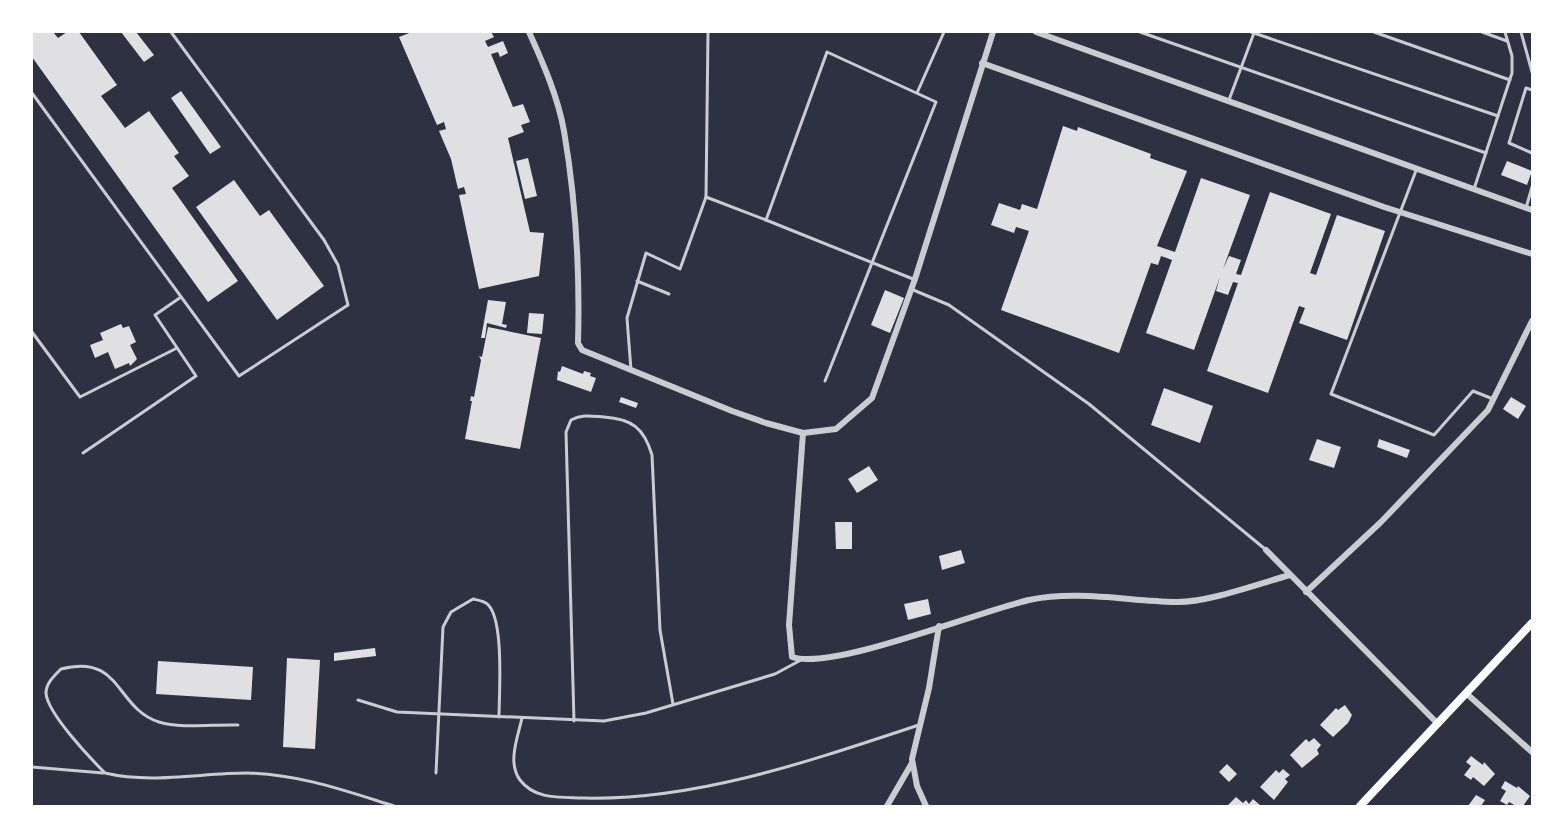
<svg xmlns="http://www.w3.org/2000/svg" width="1564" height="838" viewBox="0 0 1564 838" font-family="'Asap Condensed',sans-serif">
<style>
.building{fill:#e0e0e3}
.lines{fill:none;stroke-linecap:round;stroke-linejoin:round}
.service{stroke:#caccd0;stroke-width:3}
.minor{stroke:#caccd0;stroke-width:6}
.secondary{stroke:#fff;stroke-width:8}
</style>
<rect width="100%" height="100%" fill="#2d3142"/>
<g class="building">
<polygon points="32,32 53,32 58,38 67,32 79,32 117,85 101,96 125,128 149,111 179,153 174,156 189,176 172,188 238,281 208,302 32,57"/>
<polygon points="121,32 136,32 154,55 144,62"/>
<polygon points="412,32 491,32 494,37 485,41 488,47 503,41 508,53 500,57 498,52 491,54 513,107 523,104 530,122 521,125 524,132 508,138 530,232 544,233 539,276 479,289 459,195 466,194 464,187 458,189 451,159 439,131 446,129 444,122 437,125 399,37"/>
<polygon points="181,91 221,147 210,154 171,98"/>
<polygon points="1063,126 1077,131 1078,127 1151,154 1150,158 1187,171 1157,246 1175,252 1201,178 1250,195 1223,269 1229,256 1241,260 1236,274 1241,275 1270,192 1331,214 1310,273 1316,275 1337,215 1385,231 1347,340 1299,323 1305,308 1299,306 1268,393 1207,371 1238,283 1233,282 1228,295 1216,291 1220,277 1194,350 1146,333 1172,260 1161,256 1158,265 1151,263 1119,353 1001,310 1029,231 1016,227 1014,233 991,225 999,203 1020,210 1022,204 1037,209"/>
<polygon points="528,158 537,196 525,199 516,161"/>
<polygon points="1507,161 1532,171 1527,185 1501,175"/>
<polygon points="234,180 260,216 269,210 324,286 277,320 196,207"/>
<polygon points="885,290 904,298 890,333 871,325"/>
<polygon points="488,300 506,302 502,324 507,325 506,328 487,323 485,338 481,338"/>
<polygon points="529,313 544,314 542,334 527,333"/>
<polygon points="121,324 123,328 129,326 136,342 130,345 137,359 130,366 129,363 115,369 108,352 95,358 90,345 103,340 100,333"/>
<polygon points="488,327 541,338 520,449 465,439 472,401 470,401 471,396 474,397 481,360 479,356 482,357"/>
<polygon points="562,366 583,374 584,371 591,373 590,376 596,378 591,392 557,380 558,371 560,372"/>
<polygon points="1164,388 1213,406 1200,443 1151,425"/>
<polygon points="621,397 638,403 636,408 619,402"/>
<polygon points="1511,397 1526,406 1518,419 1503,409"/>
<polygon points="1317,439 1341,447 1334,468 1309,460"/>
<polygon points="1379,439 1410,450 1407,458 1377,447"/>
<polygon points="869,466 878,480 857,493 848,479"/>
<polygon points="835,522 852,522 852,549 836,549"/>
<polygon points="961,550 965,563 942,570 939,556"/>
<polygon points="928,599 931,614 908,620 904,604"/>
<polygon points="375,648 376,656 334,661 334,653"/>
<polygon points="287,658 320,660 315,749 283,747"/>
<polygon points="158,661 253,667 251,700 156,694"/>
<polygon points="1345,705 1352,715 1348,723 1333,737 1320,725 1336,708 1338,710"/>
<polygon points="1314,738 1321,745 1317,750 1319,754 1302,768 1290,755 1306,739 1309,742"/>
<polygon points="1471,756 1483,765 1484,762 1495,774 1484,786 1473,777 1471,780 1464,775 1471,766 1466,762"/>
<polygon points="1227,764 1237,774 1229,782 1219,772"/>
<polygon points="1283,769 1290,775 1285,779 1288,782 1274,800 1260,787 1276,770 1279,773"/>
<polygon points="1505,781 1517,788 1518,786 1530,796 1523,806 1516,806 1509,802 1507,805 1500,801 1506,791 1501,788"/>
<polygon points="1476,795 1485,800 1481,806 1468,806"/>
<polygon points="1236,797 1243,803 1246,800 1249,804 1253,799 1261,806 1227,806"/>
</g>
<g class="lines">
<g class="service">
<polyline points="1140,32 1486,153"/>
<polyline points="1251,32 1498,116"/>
<polyline points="1374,32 1510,80"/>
<polyline points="1482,32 1507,41"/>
<polyline points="1521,32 1532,72"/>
<polyline points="1532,90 1526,88 1509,143 1532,153"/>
<polyline points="32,93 239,376 348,305 338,265 324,240 171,32"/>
<polyline points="917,93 944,32"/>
<polyline points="1229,100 1254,33"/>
<polyline points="1417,168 1331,394 1434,435 1473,391 1493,399"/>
<polyline points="1474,189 1512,73 1512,56 1505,32"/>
<polyline points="706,197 708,32"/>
<polyline points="1526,208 1532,187"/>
<polyline points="766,220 913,279"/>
<polyline points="637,281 669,294"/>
<polyline points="911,289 949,305 1089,404 1265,549"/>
<polyline points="32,332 80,397 177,348"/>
<polyline points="631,370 627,318 646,253 680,269 706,197 766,220 827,52 936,102 825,381"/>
<polyline points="83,453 196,376 155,315 181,297"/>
<polyline points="358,700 397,712 604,721 646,713 775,674 801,660"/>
<path d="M522 718C518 736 507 763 520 780 535 800 561 797 583 798 696 801 813 760 919 725"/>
<path d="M574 721 566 432 571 420C582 414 591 416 604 417 632 419 644 428 652 455L660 630 673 704"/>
<path d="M238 725C214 724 182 729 159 722 115 708 122 653 61 669 55 675 46 683 46 693 47 713 91 759 105 773 151 784 201 773 247 773 299 774 346 791 394 806"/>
<polyline points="32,767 103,773"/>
<path d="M436 773 443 627 451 612 473 599C477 600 483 601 486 603 505 615 499 695 499 717"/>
</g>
<g class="minor">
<path d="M529 32C543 63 558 97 564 131 576 201 580 272 578 343L582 350 732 411 766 423 803 433 836 429 872 398 915 279 993 32"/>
<polyline points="1036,32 1532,210"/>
<polyline points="982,63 1384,207 1532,254"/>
<path d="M803 433 789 625 792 657C833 671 979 611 1029 600 1076 590 1128 601 1175 602 1207 603 1257 584 1290 575"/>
<polyline points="1266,550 1438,724"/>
<polyline points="1306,592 1381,522 1488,410 1532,321"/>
<polyline points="1467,694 1532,752"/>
<polyline points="887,806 912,763"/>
<polyline points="926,806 917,786 912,759 929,688 939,626"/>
</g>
<polyline class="secondary" points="1360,806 1532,623"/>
</g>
<rect width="1564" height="838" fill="none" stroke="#ffffff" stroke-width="66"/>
</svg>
